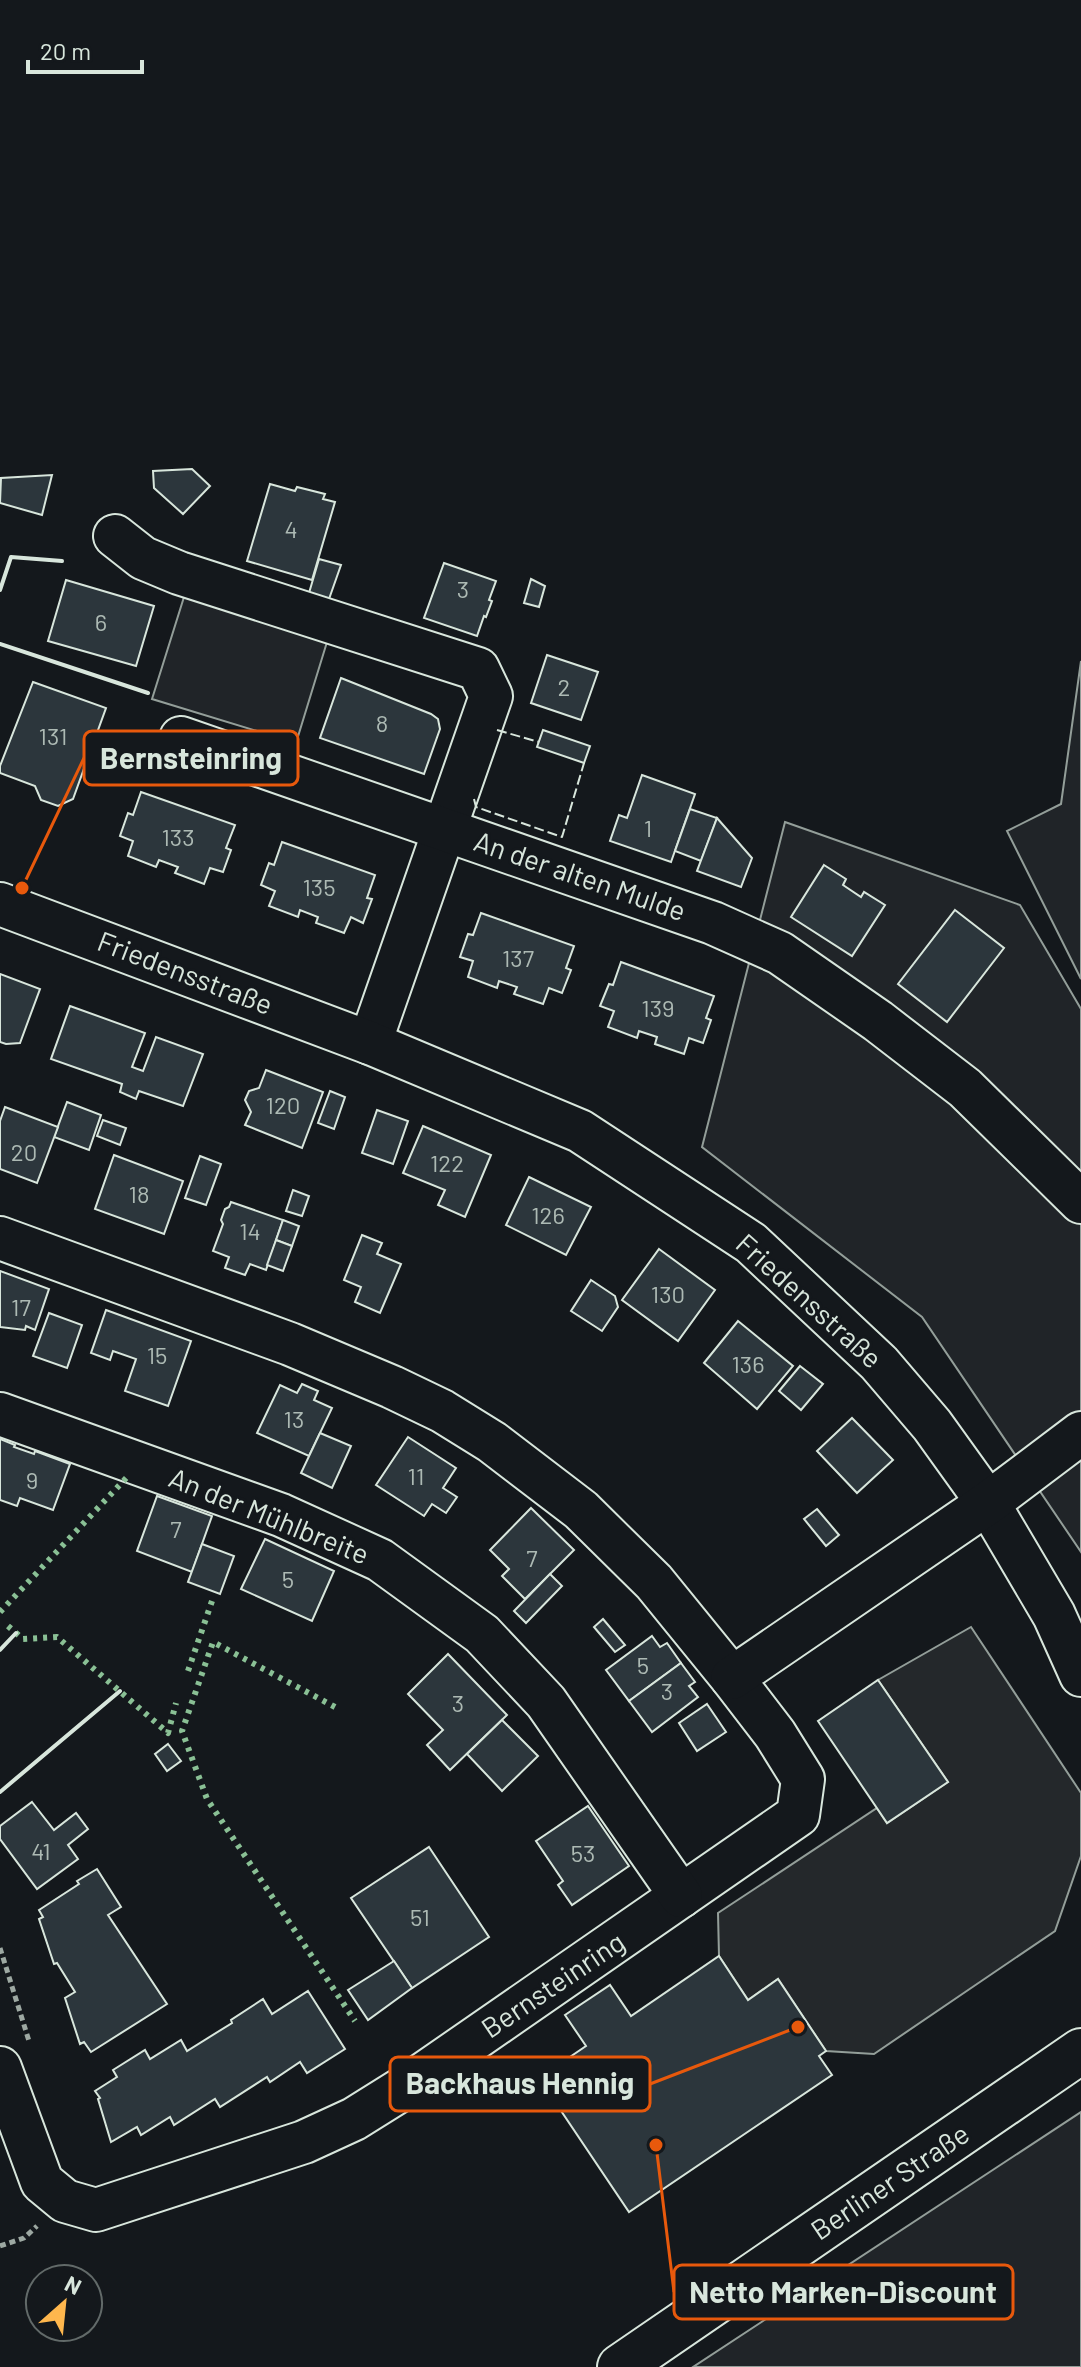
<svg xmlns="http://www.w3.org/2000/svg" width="1081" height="2367" viewBox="0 0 1081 2367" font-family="Barlow,sans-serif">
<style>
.green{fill:#202428;stroke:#939e99;stroke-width:2}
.parking{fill:#24282b;stroke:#939e99;stroke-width:2}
.building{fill:#2c363c;stroke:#d8e6dc;stroke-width:2}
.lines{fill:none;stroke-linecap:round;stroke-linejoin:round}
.minor-casing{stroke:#d8e6dc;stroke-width:46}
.major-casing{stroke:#d8e6dc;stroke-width:48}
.path{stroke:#9da8a2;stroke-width:5;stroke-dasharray:6 4;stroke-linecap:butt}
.minor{stroke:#14181c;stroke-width:42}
.major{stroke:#14181c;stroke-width:44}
.hedge{stroke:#8ac095;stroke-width:6;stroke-dasharray:4 6;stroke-linecap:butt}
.fence{stroke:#d8e6dc;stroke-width:2;stroke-dasharray:10 4;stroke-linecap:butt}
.wall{stroke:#d8e6dc;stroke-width:4}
.labels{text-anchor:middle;stroke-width:6;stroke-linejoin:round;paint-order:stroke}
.number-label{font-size:24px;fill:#adbab4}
.street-label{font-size:28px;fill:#d8e6dc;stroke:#14181c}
.leader{fill:none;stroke:#e8590c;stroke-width:3}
.callout-dot{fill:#e8590c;stroke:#14181c;stroke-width:3}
.callout{fill:#14181c;stroke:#e8590c;stroke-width:3}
.callout-label{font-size:30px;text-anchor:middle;font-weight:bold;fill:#d8e6dc}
</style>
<rect width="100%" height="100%" fill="#14181c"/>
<g class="green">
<polygon points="184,597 327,642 296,743 152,699"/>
<polygon points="1081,661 1081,979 1007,831 1061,804"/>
<polygon points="785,822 1020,905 1081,1009 1081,1552 922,1317 702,1147"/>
<polygon points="1081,2112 1081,2367 693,2367"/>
</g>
<polygon class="parking" points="971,1627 1081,1793 1081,1856 1055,1931 874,2054 826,2051 778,1979 748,2000 719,1956 718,1913 877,1808 887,1823 948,1782 878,1680"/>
<g class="building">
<polygon points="192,469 210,486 183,514 154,488 153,471"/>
<polygon points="52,475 42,515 0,503 1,478"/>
<polygon points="270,484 295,491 297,487 325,494 323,499 335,502 312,580 247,561"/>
<polygon points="319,559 341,565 329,599 309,593"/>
<polygon points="444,563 496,581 489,600 492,601 486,617 484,616 477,636 424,618"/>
<polygon points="531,579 545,586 539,607 524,603"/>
<polygon points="66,580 154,606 136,666 48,641"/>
<polygon points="547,655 598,672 581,720 531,703"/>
<polygon points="341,678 431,714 438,719 440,729 424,774 320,738"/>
<polygon points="33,682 106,708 73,799 58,806 41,800 35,786 0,773 0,766"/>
<polygon points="543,730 590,746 584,763 537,747"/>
<polygon points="642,775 695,794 671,862 610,841 619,815 627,818"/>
<polygon points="141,792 235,825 226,848 231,850 223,872 210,868 204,884 175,873 178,867 159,860 156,867 128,856 133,841 120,836 128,813 133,815"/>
<polygon points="690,809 717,818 701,861 675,851"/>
<polygon points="717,818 752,858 741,887 697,871"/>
<polygon points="282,842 375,875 367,898 372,899 363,923 351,917 344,933 316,923 318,917 300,910 298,917 269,906 275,891 261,885 269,863 274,865"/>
<polygon points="824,865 846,879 843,885 861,897 864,892 885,905 852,956 791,917"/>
<polygon points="955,910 1004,948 947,1022 898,984"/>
<polygon points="481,913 574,946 566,968 571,970 562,993 549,988 543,1004 514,994 517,987 499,981 497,988 468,977 473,961 460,957 468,934 473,935"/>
<polygon points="621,962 714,996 706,1018 711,1020 703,1043 689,1038 684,1054 655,1044 657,1037 639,1031 637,1038 608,1027 614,1011 600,1006 609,984 613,985"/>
<polygon points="0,974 40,989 20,1043 6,1044 0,1042"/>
<polygon points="70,1006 145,1033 132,1067 143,1071 156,1037 203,1054 183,1106 139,1091 136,1099 120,1092 122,1084 51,1059"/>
<polygon points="266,1070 323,1092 302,1148 245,1125 251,1112 245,1100 249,1091 259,1088"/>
<polygon points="330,1091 345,1097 334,1129 318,1123"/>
<polygon points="67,1102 101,1115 89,1150 54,1137"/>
<polygon points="5,1107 58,1127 37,1183 0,1169 0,1121"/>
<polygon points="377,1110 408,1121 393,1164 362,1153"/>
<polygon points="103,1120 126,1128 120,1145 97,1136"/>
<polygon points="423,1126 491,1155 465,1217 438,1205 445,1190 403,1173"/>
<polygon points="114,1155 183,1181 164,1234 95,1209"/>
<polygon points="200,1156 221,1164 206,1205 185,1198"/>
<polygon points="529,1177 591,1207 566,1255 506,1225"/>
<polygon points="293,1190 309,1196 302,1216 286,1211"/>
<polygon points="231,1202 283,1220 266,1270 250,1264 245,1275 225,1268 229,1257 213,1251 223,1224 221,1220 225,1209 229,1207"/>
<polygon points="283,1220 299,1226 292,1246 276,1240"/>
<polygon points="362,1235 382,1243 377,1254 401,1264 380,1313 355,1302 361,1287 344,1280"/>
<polygon points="276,1240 292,1246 283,1271 267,1265"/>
<polygon points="659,1249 715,1290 678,1341 622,1300"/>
<polygon points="0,1271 49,1289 35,1330 26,1326 25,1330 0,1327"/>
<polygon points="591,1280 615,1296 618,1307 602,1331 571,1311"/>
<polygon points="106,1310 191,1341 168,1406 125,1391 136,1359 113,1351 110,1360 91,1353"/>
<polygon points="49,1313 82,1325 67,1368 33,1356"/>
<polygon points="738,1321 793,1366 757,1409 704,1363"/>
<polygon points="800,1366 823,1384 801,1410 779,1391"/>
<polygon points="302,1384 318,1391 314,1400 332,1408 309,1456 257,1433 280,1385 297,1393"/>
<polygon points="852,1418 893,1460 857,1493 817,1451"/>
<polygon points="320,1433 351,1446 332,1488 301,1473"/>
<polygon points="408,1437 456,1468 443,1488 457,1497 446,1513 432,1504 424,1516 376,1485"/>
<polygon points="0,1439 15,1445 14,1447 34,1454 35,1451 70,1464 53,1510 20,1498 17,1506 0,1500"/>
<polygon points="157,1496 212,1516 192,1572 137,1551"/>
<polygon points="531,1508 574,1550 525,1599 502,1576 509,1569 490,1550"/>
<polygon points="817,1509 839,1535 826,1546 804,1519"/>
<polygon points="265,1539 334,1571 312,1621 241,1589"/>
<polygon points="202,1544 234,1556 220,1594 188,1582"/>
<polygon points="550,1574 562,1586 526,1623 514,1611"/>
<polygon points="603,1619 625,1645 615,1652 594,1627"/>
<polygon points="652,1636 660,1647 667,1643 681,1663 629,1701 606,1670"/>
<polygon points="448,1654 507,1715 450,1770 427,1745 443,1730 408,1694"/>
<polygon points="681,1663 695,1682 689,1686 698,1697 652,1732 629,1701"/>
<polygon points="878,1680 948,1782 887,1823 818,1721"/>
<polygon points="707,1704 726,1732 697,1751 679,1723"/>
<polygon points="502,1720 538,1756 502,1791 467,1754"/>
<polygon points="168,1744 181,1761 167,1771 155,1754"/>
<polygon points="32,1802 54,1830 76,1813 88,1829 68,1845 78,1859 37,1889 0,1839 0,1826"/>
<polygon points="588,1806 629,1866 572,1905 558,1885 563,1881 536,1841"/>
<polygon points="429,1847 489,1937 412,1988 351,1898"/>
<polygon points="97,1869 121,1907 108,1915 167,2004 91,2052 84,2042 80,2044 65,1998 75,1992 57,1963 54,1964 39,1919 43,1917 39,1910 79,1884 77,1881"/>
<polygon points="719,1956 748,2000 778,1979 826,2051 819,2056 832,2075 629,2212 539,2078 586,2046 565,2015 610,1985 631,2016"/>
<polygon points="394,1961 412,1988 368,2020 348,1990"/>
<polygon points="308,1991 345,2049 307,2073 300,2062 270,2082 267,2077 220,2107 215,2099 174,2125 170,2117 141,2135 137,2127 111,2142 98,2099 100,2098 95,2091 117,2077 113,2070 145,2050 150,2059 181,2040 187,2051 232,2023 231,2020 263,1999 272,2014"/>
</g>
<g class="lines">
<defs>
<g id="minor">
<polyline points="115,536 143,558 179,573 478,669 491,696 370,1043"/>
<polyline points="181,738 713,923 780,953 878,1021 965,1088 1081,1202"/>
<polyline points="0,904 370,1043 580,1131 751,1243 879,1363 932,1425 988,1503 1054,1615 1081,1675"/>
<polyline points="0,1238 290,1344 392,1387 442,1411 492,1442 581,1510 654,1582 732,1678 775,1734 803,1779 798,1815 402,2089 354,2119 304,2142 96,2210 65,2201 42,2182 0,2068"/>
<polyline points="0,1414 281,1515 380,1560 482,1634 546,1702 681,1896"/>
<polyline points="732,1678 988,1503 1081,1433"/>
</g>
<polyline id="major" points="620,2367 1081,2051"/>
</defs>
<use href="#minor" class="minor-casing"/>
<use href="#major" class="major-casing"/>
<g class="path">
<polyline points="0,1948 29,2041"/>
<polyline points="0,2246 24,2238 37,2226"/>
</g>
<use href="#minor" class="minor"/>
<use href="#major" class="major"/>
<g class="hedge">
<polyline points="0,1612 129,1475"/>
<polyline points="8,1626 23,1639 57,1637 168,1733 176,1703"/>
<polyline points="188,1671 212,1601"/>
<polyline points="335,1707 213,1642 182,1731 207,1799 355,2021"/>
</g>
<g class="fence">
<polyline points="497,730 539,742"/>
<polyline points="474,799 476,807 562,837 584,763"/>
</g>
<g class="wall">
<polyline points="0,590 11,557 62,561"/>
<polyline points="0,644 148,693"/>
<polyline points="0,1650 16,1633"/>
<polyline points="0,1792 120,1691"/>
</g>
</g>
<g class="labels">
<g class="number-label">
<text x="291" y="538">4</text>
<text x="463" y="598">3</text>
<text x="101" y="631">6</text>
<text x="564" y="696">2</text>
<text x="382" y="732">8</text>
<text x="53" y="745">131</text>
<text x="648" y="837">1</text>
<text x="178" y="846">133</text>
<text x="319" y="896">135</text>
<text x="518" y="967">137</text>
<text x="658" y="1017">139</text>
<text x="283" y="1114">120</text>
<text x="24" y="1161">20</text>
<text x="447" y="1172">122</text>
<text x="139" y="1203">18</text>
<text x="548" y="1224">126</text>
<text x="250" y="1240">14</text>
<text x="668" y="1303">130</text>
<text x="21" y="1316">17</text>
<text x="157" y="1364">15</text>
<text x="748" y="1373">136</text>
<text x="294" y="1428">13</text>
<text x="416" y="1485">11</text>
<text x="32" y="1489">9</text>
<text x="176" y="1538">7</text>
<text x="532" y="1567">7</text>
<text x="288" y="1588">5</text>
<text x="643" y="1674">5</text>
<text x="667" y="1700">3</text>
<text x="458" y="1712">3</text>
<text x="41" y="1860">41</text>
<text x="583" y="1862">53</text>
<text x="420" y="1926">51</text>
</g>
<g class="street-label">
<text transform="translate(580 876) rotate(19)" y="10">An der alten Mulde</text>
<text transform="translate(185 973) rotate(21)" y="10">Friedensstraße</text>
<text transform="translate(809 1301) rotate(42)" y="10">Friedensstraße</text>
<text transform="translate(269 1516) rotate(22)" y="10">An der Mühlbreite</text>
<text transform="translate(553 1985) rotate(-34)" y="10">Bernsteinring</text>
<text transform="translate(890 2182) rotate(-34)" y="10">Berliner Straße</text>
</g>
</g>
<path class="leader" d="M22 888L84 758M798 2027L650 2084M656 2145L674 2292"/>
<g class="callout-dot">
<circle cx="22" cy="888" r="8"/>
<circle cx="798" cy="2027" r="8"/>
<circle cx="656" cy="2145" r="8"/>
</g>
<g class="callout">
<rect x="84" y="731" width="214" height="54" rx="8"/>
<rect x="390" y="2057" width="260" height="54" rx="8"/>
<rect x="674" y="2265" width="339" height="54" rx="8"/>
</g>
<g class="callout-label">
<text x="191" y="769">Bernsteinring</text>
<text x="520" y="2094">Backhaus Hennig</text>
<text x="843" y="2303">Netto Marken-Discount</text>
</g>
<g transform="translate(64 2303) rotate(27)"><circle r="38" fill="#14181c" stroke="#626a69" stroke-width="2"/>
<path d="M0-6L14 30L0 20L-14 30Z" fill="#ffb74d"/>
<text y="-12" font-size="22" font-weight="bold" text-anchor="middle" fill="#d8e6dc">N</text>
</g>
<path d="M28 60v12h114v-12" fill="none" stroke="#d8e6dc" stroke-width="4"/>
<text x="40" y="60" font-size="24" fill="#d8e6dc" stroke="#14181c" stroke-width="6" paint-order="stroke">20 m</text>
</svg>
